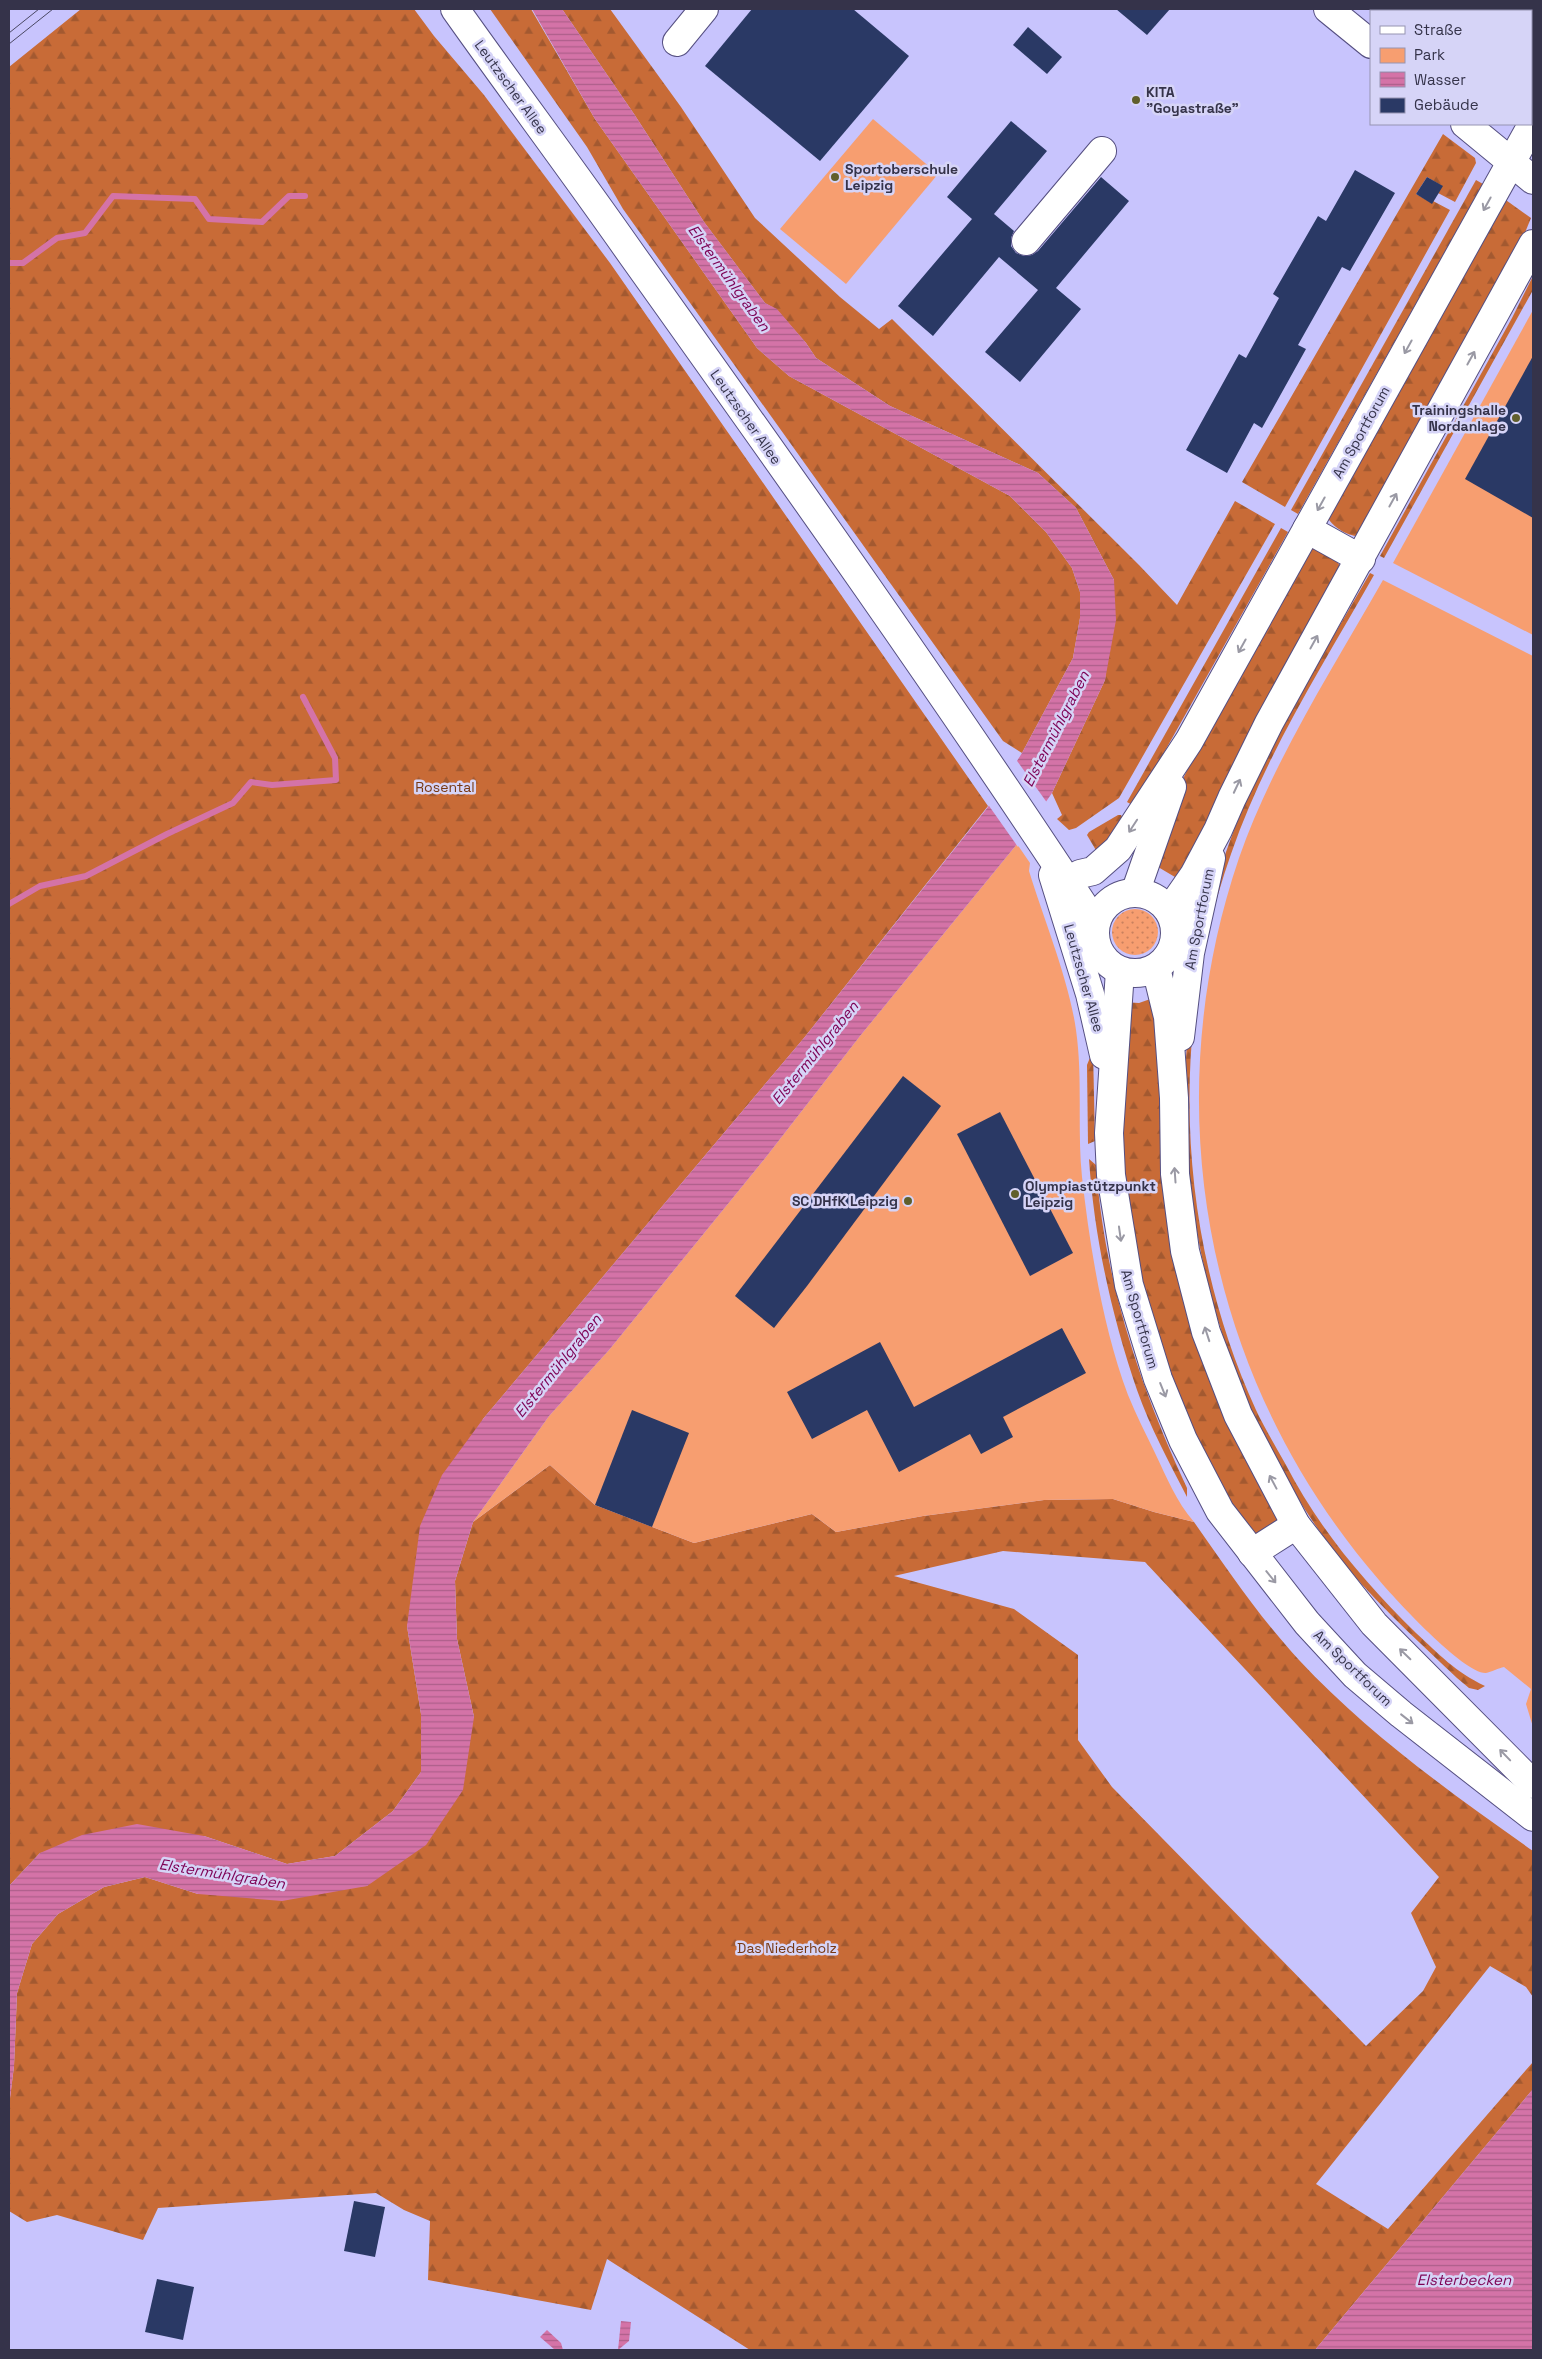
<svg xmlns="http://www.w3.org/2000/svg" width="1542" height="2359" viewBox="0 0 1542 2359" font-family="'Space Grotesk',sans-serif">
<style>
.grass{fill:url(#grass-dots)}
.forest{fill:url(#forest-firs);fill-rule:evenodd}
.green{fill:#f79e70}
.water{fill:url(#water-rules)}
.pier{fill:#c8c4fd}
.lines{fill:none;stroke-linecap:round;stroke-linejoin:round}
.stream{stroke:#d473a7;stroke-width:6}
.building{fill:#2a3965}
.minor-casing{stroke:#554f81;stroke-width:30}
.major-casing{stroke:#554f81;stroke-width:30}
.minor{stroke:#fff;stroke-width:28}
.major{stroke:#fff;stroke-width:28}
.tram{stroke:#4a4863;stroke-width:1}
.oneway{stroke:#9a99a4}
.poi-dot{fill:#605f2c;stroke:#d6d4f7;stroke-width:2}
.labels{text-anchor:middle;stroke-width:5;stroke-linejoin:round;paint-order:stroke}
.street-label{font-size:14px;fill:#35334a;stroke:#d6d4f7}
.poi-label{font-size:14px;font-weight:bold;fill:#35334a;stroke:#d6d4f7;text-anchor:start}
.park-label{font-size:14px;fill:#773914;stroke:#d6d4f7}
.water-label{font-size:15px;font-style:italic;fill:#7d0054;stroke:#d6d4f7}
</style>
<defs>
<pattern id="grass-dots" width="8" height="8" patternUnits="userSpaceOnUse" patternTransform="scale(1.25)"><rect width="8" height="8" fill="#f79e70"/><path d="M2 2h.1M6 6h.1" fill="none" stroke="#c9815e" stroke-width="1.8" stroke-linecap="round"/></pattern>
<pattern id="forest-firs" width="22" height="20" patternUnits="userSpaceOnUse" patternTransform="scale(1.25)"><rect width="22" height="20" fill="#c86b37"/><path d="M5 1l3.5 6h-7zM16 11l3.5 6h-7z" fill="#a35930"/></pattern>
<pattern id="water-rules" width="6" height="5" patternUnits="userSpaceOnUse" patternTransform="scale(1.25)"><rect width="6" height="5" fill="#d473a7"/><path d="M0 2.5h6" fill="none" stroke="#ad5f8a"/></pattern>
</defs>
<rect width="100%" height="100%" fill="#c8c4fd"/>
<circle class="grass" cx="1135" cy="932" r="23"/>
<g class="forest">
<polygon points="81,9 414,9 434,36 484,95 610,263 988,806 804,1038 483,1419 407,1626 421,1714 421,1772 393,1811 335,1856 287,1864 204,1836 40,1853 9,1886 9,67"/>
<polygon points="490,9 531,9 595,119 757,348 789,376 1010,496 1046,532 1072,568 1080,592 1080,618 1073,658 1022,753 1003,741 623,209 587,147"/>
<polygon points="562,9 610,9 681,107 755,218 840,297 879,329 892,319 1139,565 1177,605 1235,501 1275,524 1119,798 1076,828 1069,830 1057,819 1062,815 1052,793 1105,680 1114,580 1076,508 1038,473 890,406 816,358 806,343 777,310 765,303 704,222 634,114"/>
<polygon points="1443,134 1475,158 1476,163 1455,202 1438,193 1442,186 1427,177 1416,194 1432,203 1433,201 1450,210 1285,507 1242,482"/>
<polygon points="1476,180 1483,184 1298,514 1291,510"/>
<path d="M1503 198 1531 218 1522 240 1360 536C1348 537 1333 527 1327 517Z"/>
<polygon points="1533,276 1533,290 1384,558 1380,556 1512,318"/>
<polygon points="1281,528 1288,532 1134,806 1127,802"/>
<polygon points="1312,548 1337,561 1341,568 1180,880 1153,864 1182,781 1205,732"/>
<path d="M1370 573 1374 575C1323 665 1265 755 1231 854 1168 1032 1177 1237 1256 1410 1265 1429 1276 1447 1286 1465 1319 1529 1365 1583 1416 1633 1440 1655 1454 1671 1485 1686L1478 1690 1469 1688 1457 1678C1414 1637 1369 1597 1333 1550 1186 1352 1145 1084 1226 852 1260 753 1319 663 1370 573Z"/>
<polygon points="1118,815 1121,815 1125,821 1097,852 1087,835 1089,832"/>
<path d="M1156 997 1164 1158 1278 1519C1271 1528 1261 1535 1250 1537L1220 1497 1152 1337 1121 1161 1123 1002 1139 1003Z"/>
<polygon points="1093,1050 1095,1141 1088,1144 1087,1065"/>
<path d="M1089 1159 1096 1165C1104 1279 1139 1385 1187 1488V1497C1169 1462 1150 1427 1137 1390 1112 1317 1094 1237 1089 1159Z"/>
<path d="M550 1465 595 1505 694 1543 812 1514 836 1532 923 1516 1044 1500 1113 1499 1154 1512 1194 1522C1227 1569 1260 1618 1299 1660 1368 1734 1451 1793 1533 1851V1997L1526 1987 1490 1966 1316 2184 1388 2229 1533 2062V2089L1315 2350H750L607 2259 591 2310 428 2280 430 2221 404 2210 376 2193 158 2208 143 2240 57 2215 27 2222 9 2211V2106L14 2066 17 1993 32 1944 58 1914 104 1887 145 1877 198 1894 367 1886 474 1717 457 1639 455 1581 473 1522ZM1003 1551 1145 1562 1439 1877 1411 1913 1436 1967 1423 1991 1366 2046 1112 1787 1078 1740V1655L1014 1609 894 1576Z"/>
</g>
<g class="green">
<polygon points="1384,9 1533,9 1533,96 1531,100 1531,11 1387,11"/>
<polygon points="873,119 938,174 846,284 780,229"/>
<polygon points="1533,310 1533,635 1393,563"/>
<path d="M1383 580 1533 656V1727L1526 1704 1531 1689 1504 1667C1499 1668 1491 1672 1486 1673 1464 1674 1395 1599 1379 1580 1206 1380 1154 1108 1239 858 1272 763 1333 668 1383 580Z"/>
<path d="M1017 844 1030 863 1029 871C1044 920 1069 980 1076 1030 1083 1079 1077 1128 1082 1177 1090 1248 1103 1328 1128 1395 1136 1415 1146 1434 1155 1453 1167 1478 1176 1501 1194 1522L1154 1512 1113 1499 1044 1500 923 1516 836 1532 812 1514 694 1543 595 1505 550 1465 473 1522 549 1416 609 1350 766 1157 860 1036Z"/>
</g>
<g class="water">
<polygon points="532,9 562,9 634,114 704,222 765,303 777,309 806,343 816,358 890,406 1038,473 1076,508 1114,580 1116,620 1105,680 1052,793 1017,844 860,1036 766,1157 609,1350 549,1416 473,1522 455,1581 457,1639 474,1717 463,1790 426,1845 367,1886 282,1901 198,1894 145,1877 104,1887 58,1914 32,1944 17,1993 14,2066 9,2106 9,1886 40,1853 82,1835 137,1824 204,1836 287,1864 335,1856 393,1811 421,1772 421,1714 407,1626 420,1526 442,1475 483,1419 804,1038 988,807 1022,753 1073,658 1080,618 1080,592 1072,568 1046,532 1010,496 789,376 757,348 595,119"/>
<polygon points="1533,2089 1533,2350 1315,2350"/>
<polygon points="621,2321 631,2322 629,2341 618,2350"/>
<polygon points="547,2330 561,2343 563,2350 555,2350 540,2337"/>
</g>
<polygon class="pier" points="1015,758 1048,804 1018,847 987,803"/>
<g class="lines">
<g class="stream">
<polyline points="9,263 23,263 57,238 85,233 113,196 195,199 209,219 262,222 289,196 305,196"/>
<polyline points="9,904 40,886 86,876 167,834 233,803 251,782 272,785 336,780 335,758 303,697"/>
</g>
</g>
<g class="building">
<polygon points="752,9 853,9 909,56 820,161 705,66"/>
<polygon points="1116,9 1170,9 1147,35"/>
<polygon points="1028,27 1062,57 1047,74 1013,45"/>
<polygon points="1011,121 1047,151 994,214 1014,231 1011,238 1011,246 1016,253 1024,256 1032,255 1038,251 1101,177 1129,201 1056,288 1081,309 1020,382 985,352 1038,290 999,257 933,336 898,306 972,219 947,197"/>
<polygon points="1355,170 1395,193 1350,271 1342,267 1298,345 1306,349 1262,428 1254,423 1227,473 1186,450 1239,354 1246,358 1279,298 1273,294 1318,216 1326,221"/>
<polygon points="1427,177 1443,186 1432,204 1416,194"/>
<polygon points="1533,356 1533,518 1465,479"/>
<polygon points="903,1076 941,1106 807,1286 774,1328 735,1296"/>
<polygon points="1000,1112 1073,1253 1030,1276 957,1134"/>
<polygon points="1062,1328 1086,1373 1003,1417 1013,1437 981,1454 970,1434 899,1472 867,1410 812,1439 787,1392 880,1342 914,1407"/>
<polygon points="632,1410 689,1433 652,1527 595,1505"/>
<polygon points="354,2201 385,2207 375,2257 344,2251"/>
<polygon points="157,2279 194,2287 183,2340 145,2332"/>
</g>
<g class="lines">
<defs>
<g id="minor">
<polyline points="1328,9 1371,44"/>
<polyline points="677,42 704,9"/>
<polyline points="1465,124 1533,180"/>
<polyline points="1026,241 1102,151"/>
</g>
<g id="major">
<path d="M455 9C513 91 574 172 632 255 789 475 947 697 1095 923"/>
<polyline points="1307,529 1361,559"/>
<polyline points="1080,874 1093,871 1118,849 1189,741 1533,123"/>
<polyline points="1053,875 1090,994 1104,1055"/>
<circle cx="1135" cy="933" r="40"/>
<polyline points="1135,893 1172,787"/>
<polyline points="1169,911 1194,875 1218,830 1232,798 1269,723 1533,244"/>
<polyline points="1156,968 1168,1017 1174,1098 1175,1174 1185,1251 1206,1332 1238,1415 1296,1525 1374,1624 1533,1784"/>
<polyline points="1120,971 1109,1133 1111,1175 1129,1285 1158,1379 1183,1440 1220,1511 1307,1623 1355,1675 1401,1714 1533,1817"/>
<polyline points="1180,1037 1190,953 1211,858"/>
<polyline points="1252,1553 1296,1525"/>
</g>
</defs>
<use href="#minor" class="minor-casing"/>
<use href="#major" class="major-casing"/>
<use href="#minor" class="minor"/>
<use href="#major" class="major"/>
<g class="tram">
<polyline points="9,33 39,9"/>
<polyline points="9,44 53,9"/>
</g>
</g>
<defs><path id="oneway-shaft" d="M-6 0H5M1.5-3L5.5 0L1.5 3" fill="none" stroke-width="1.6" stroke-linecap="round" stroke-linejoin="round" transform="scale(1.25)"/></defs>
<g class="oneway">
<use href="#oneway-shaft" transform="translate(1487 204) rotate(119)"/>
<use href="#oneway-shaft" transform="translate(1408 347) rotate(119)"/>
<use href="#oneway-shaft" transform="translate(1471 358) rotate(-61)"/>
<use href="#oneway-shaft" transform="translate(1393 500) rotate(-61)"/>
<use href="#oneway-shaft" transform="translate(1321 504) rotate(119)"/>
<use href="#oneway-shaft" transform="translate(1314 642) rotate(-61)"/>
<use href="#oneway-shaft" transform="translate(1242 646) rotate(119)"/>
<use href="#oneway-shaft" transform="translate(1237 786) rotate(-65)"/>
<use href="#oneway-shaft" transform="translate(1133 826) rotate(123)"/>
<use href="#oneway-shaft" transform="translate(1175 1175) rotate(-94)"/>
<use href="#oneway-shaft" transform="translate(1120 1234) rotate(82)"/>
<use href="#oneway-shaft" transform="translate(1207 1334) rotate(-108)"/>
<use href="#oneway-shaft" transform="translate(1163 1390) rotate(68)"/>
<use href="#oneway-shaft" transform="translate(1273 1482) rotate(-118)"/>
<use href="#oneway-shaft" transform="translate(1271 1577) rotate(51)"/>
<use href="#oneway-shaft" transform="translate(1405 1654) rotate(-136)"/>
<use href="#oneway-shaft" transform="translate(1407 1719) rotate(38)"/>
<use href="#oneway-shaft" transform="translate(1505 1755) rotate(-134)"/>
</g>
<g class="poi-dot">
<circle cx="1136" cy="100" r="5"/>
<circle cx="835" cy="177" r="5"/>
<circle cx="1516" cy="418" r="5"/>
<circle cx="1015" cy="1194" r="5"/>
<circle cx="908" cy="1201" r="5"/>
</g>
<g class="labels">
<g class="street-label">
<text transform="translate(511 87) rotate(54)" y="5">Leutzscher Allee</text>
<text transform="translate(746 417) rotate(55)" y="5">Leutzscher Allee</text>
<text transform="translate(1361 432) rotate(-61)" y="5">Am Sportforum</text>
<text transform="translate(1199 919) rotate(-79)" y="5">Am Sportforum</text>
<text transform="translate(1084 978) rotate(74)" y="5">Leutzscher Allee</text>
<text transform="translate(1140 1319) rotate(74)" y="5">Am Sportforum</text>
<text transform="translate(1353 1668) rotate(44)" y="5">Am Sportforum</text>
</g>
<g class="poi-label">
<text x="1146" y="97">KITA<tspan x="1146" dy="16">"Goyastraße"</tspan></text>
<text x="845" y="174">Sportoberschule<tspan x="845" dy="16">Leipzig</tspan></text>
<text x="1506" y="415" text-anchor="end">Trainingshalle<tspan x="1506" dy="16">Nordanlage</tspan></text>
<text x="1025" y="1191">Olympiastützpunkt<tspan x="1025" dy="16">Leipzig</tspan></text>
<text x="898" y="1206" text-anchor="end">SC DHfK Leipzig</text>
</g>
<g class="park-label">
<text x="445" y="792">Rosental</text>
<text x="787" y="1953">Das Niederholz</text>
</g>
<g class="water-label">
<text transform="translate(729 278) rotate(54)" y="5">Elstermühlgraben</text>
<text transform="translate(1056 729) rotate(-63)" y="5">Elstermühlgraben</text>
<text transform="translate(815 1053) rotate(-51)" y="5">Elstermühlgraben</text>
<text transform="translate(558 1366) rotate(-51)" y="5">Elstermühlgraben</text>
<text transform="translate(222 1874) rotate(9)" y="5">Elstermühlgraben</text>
<text x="1464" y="2285">Elsterbecken</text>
</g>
</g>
<rect width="1542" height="2359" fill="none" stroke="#35334a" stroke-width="20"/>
<rect x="1370" y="10" width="162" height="115" fill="#d6d4f7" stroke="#9694b2"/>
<rect x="1380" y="26" width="25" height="8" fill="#ffffff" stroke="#9694b2"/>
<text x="1414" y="35" font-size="15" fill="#35334a">Straße</text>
<rect x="1380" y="48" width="25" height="15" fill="#f79e70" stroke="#9694b2"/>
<text x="1414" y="60" font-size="15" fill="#35334a">Park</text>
<rect x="1380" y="72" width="25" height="15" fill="url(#water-rules)" stroke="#9694b2"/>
<text x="1414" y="85" font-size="15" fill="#35334a">Wasser</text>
<rect x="1380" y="98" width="25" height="15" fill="#2a3965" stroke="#9694b2"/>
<text x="1414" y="110" font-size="15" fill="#35334a">Gebäude</text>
</svg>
